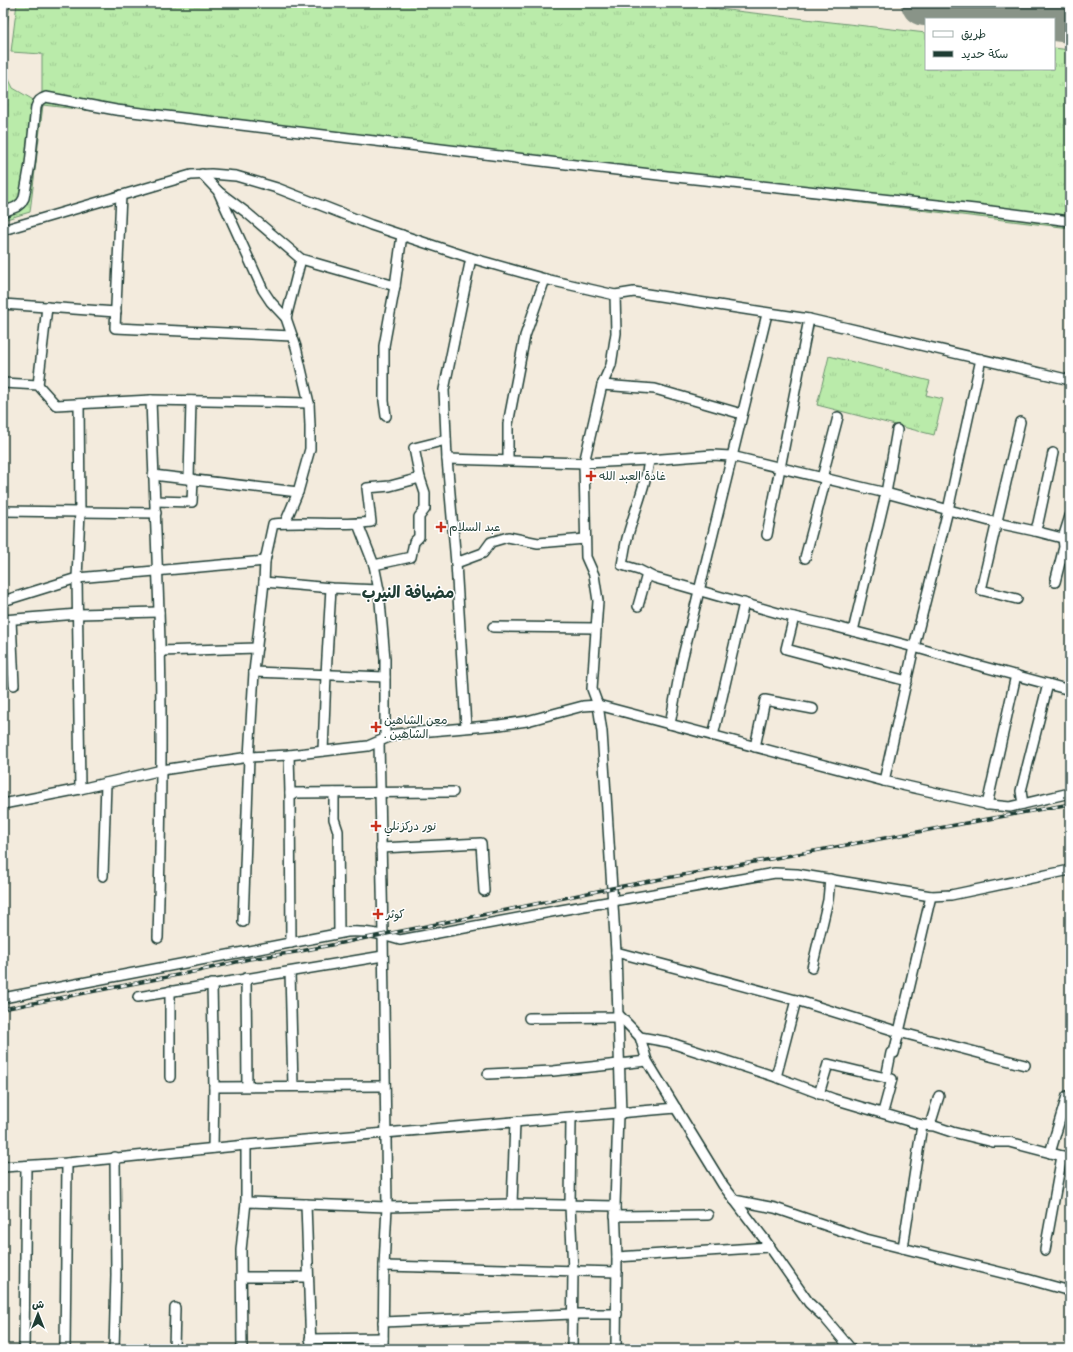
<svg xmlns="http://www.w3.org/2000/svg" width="1073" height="1352" viewBox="0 0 1073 1352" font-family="'Balsamiq Sans','Playpen Sans Arabic',sans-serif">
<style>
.grass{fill:url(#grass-tufts);stroke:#6c946f}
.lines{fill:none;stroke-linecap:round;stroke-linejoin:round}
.runway{stroke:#899488;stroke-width:46}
.minor-casing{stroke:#1f3d34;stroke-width:12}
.minor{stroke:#fff;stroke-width:9}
.rail-casing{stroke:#1f3d34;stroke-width:3.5}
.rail{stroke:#fff;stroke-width:2;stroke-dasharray:6;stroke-linecap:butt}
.poi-dot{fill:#c8321e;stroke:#fff;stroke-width:1.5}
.labels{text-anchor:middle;stroke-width:3;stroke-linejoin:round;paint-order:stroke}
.poi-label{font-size:12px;fill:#1f3d34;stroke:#fff;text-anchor:start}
.district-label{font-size:16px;font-weight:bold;fill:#1f3d34;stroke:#fff}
</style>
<defs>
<pattern id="grass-tufts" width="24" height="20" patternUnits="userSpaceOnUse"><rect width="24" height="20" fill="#baebaa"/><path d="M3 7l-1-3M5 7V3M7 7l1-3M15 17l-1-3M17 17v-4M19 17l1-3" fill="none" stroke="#9fca93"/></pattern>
</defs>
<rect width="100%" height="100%" fill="#f3ebdd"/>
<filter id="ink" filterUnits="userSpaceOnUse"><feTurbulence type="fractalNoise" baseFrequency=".025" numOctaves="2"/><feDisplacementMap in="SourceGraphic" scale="8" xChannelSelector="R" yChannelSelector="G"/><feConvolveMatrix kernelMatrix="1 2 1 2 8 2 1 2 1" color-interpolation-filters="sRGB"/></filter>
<g filter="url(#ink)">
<g class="grass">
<polygon points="3,3 10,3 3,53"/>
<polygon points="17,3 667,3 926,33 926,69 1054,69 1054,48 1070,50 1070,228 43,105 30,212 3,220 3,67 13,88 42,105 42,54 11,52"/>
<polygon points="829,356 930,381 926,395 943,399 934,435 817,405"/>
</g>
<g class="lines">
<polyline class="runway" points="924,3 1070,20"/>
<defs>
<g id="minor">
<polyline points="202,174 218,191 263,290 271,302 286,318 296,347 309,403 310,426 310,449 298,492 285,523"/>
<polyline points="219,192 247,213 301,259 395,286"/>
<polyline points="121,195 115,328 292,336"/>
<path d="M3 212 16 207 21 203 24 198 30 164 36 107C38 101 40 99 46 97L116 110 667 176 975 209 1070 221"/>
<polyline points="3,230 191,175 211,174 236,176 277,188 371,225 471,258 545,279 615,295 634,292 809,319 1070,380"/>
<polyline points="615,295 616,333 611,365 602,385 584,463 586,557 594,575 598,601 592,689 598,705 602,732 616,952 621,1114"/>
<polyline points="3,304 116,312"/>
<polyline points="286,318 301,259"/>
<polyline points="3,383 38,385 56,405 151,400 309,403"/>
<polyline points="38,385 47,307"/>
<polyline points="602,385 655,389 742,414"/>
<path d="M151 400C153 470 157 541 159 611 163 720 161 829 158 938"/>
<polyline points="79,404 80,512 77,578 80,789"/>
<polyline points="386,416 384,401 384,346 395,286 402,235"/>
<polyline points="447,459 584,463 649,460 712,455 731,456 886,493 997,523 1035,531 1070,540"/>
<polyline points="508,460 508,424 525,336 545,279"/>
<path d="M649 460C646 486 635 509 628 535 625 544 624 555 622 565L639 570 655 578 785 615 829 625 914 647 973 664 1070 690"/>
<polyline points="153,475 298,492"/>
<polyline points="189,478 191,401"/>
<polyline points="822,478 838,417"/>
<polyline points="155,501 192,502 193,479"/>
<polyline points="3,511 156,513"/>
<polyline points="358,524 374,565 379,590 385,659 385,738"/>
<polyline points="1035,531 1038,523 1053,453"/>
<polyline points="767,535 809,319"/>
<polyline points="805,558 826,478"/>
<polyline points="456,563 483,553 491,542 508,537 538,543 585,539"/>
<polyline points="374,565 411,557 414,542 419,537 419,517 425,509 425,493 420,478 414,448 446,440"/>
<polyline points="264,582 331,588 379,590"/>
<polyline points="1055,582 1064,547 1063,538 1070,516"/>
<polyline points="1017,599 981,590 1020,422"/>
<polyline points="3,601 77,578 265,561"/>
<polyline points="638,606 647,574"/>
<polyline points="794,617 786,649 907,681"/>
<polyline points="3,620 78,614 159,612"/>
<polyline points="11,620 14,685"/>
<polyline points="493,627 596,628"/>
<polyline points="853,631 886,493 897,430"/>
<polyline points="160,651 257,648"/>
<polyline points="254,672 385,677"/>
<polyline points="670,724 682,660 699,591 767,314"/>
<polyline points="466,727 456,563 447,459 444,390 471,258"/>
<polyline points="713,736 744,603"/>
<polyline points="379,742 383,935 387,1207 384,1266 383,1349"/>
<polyline points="755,747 765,700 813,709"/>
<polyline points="323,751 326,675 331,588"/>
<polyline points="289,755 290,793 453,792"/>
<polyline points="884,781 914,647 948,510 981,359"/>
<polyline points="290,793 291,943"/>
<polyline points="334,793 334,819 338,831 339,933"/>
<polyline points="3,804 80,789 162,770 249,757 289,755 368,746 396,734 499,725 527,721 583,706 598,705 884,781 990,805 1010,807 1070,793"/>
<polyline points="1023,804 1021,791 1048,684"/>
<polyline points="987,805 1016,675"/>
<polyline points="381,848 481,843 484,891"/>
<polyline points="103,876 106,783"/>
<path d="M243 922 249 757 254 672 264 582 265 561 273 524C306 521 339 526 371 522L367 488 390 486 420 478"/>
<polyline points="616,952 796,1000 899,1032 1025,1065"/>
<polyline points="812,968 828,900 830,879"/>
<polyline points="290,972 293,1086"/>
<polyline points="246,978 247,1086"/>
<polyline points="212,984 214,1087 213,1148"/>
<polyline points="170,991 170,1077"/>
<polyline points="138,997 383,956"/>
<path d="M3 998 347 932C368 931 380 934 400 940L561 910 775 873 797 874 931 896 951 895 1070 870"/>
<polyline points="618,1014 640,1037 668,1042 776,1077 834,1099 922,1125 934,1126 952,1132 993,1142 1009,1142 1070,1158"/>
<polyline points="529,1018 618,1017"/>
<polyline points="640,1037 647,1061 723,1185 765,1240 809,1303 824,1317 851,1349"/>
<polyline points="488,1074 553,1071 647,1061"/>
<polyline points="776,1077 796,1000"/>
<polyline points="214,1087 385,1086"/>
<polyline points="819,1094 828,1064 886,1078"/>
<polyline points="883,1112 892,1079 886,1078 891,1053 894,1053 931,896"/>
<polyline points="571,1118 570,1206 573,1271 572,1349"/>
<polyline points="930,1125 939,1096"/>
<polyline points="1050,1153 1067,1096 1070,1097"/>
<polyline points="3,1167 67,1163 246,1145 676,1108"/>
<polyline points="734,1200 775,1208 866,1239 1027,1279 1070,1291"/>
<polyline points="246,1202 387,1207 512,1204 615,1206"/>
<polyline points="306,1204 311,1349"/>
<polyline points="512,1204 515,1122"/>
<polyline points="615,1216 708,1215"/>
<polyline points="903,1248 922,1125"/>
<polyline points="1045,1250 1062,1156"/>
<polyline points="617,1257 770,1247"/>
<polyline points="384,1266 617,1272"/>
<polyline points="242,1277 308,1277"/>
<polyline points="383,1322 572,1314 617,1314"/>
<polyline points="310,1339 383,1338"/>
<polyline points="24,1349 26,1166"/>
<polyline points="65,1349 67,1163"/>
<polyline points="114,1349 116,1275 115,1157"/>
<polyline points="174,1349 175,1308"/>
<polyline points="242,1349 241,1250 246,1202 246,1145"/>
<polyline points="616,1349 617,1257 615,1206 618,1114"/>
</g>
</defs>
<use href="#minor" class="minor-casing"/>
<use href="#minor" class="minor"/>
<defs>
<polyline id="rail" points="3,1009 198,971 249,959 296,952 487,914 612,888 1070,804"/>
</defs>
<use href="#rail" class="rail-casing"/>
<use href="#rail" class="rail"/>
</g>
</g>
<g class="poi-dot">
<path d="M589 470h4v4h4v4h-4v4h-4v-4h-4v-4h4z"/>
<path d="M439 521h4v4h4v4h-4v4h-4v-4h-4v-4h4z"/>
<path d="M374 721h4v4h4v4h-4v4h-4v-4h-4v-4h4z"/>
<path d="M374 820h4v4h4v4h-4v4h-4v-4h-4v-4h4z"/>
<path d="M376 908h4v4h4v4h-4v4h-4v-4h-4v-4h4z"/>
</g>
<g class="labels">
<g class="poi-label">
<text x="599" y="480">غادة العبد الله</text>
<text x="449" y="531">عبد السلام</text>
<text x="384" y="724">معن الشاهين<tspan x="384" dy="14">. الشاهين</tspan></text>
<text x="384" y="830">نور دركزنلي</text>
<text x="386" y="918">كوثر</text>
</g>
<g class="district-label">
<text x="408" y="598">مضيافة النيرب</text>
</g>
</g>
<rect width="1073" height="1352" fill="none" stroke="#fff" stroke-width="16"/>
<rect x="8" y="8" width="1057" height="1336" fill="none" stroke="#1f3d34" stroke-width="1.5" filter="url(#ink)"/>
<rect x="925" y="18" width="130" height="52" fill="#ffffff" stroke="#a5b1ae"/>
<rect x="933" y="31" width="20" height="6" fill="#ffffff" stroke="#a5b1ae"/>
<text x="961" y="38" font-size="12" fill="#1f3d34">طريق</text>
<rect x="933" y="51" width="20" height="6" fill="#1f3d34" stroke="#a5b1ae"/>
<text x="961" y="58" font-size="12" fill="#1f3d34">سكة حديد</text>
<g transform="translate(38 1314)" stroke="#ffffff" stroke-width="3" paint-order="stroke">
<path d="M0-3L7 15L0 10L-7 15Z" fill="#1f3d34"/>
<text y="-6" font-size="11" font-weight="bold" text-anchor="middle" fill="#1f3d34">ش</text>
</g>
</svg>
